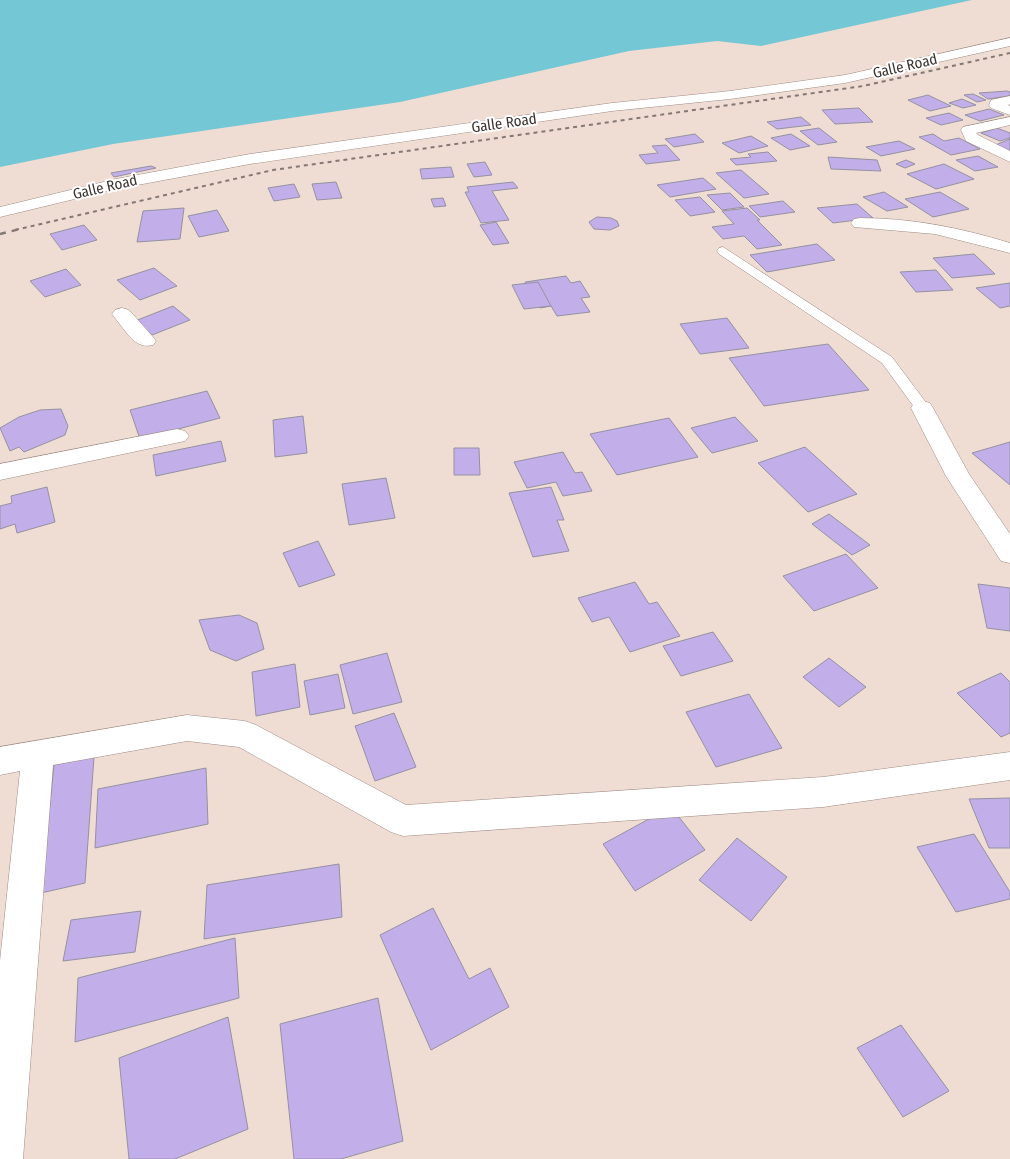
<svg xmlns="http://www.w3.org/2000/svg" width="1010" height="1159" viewBox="0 0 1010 1159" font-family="'Fira Sans Condensed',sans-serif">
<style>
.water{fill:#74c7d5}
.building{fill:#c2afe9;stroke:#9591a1}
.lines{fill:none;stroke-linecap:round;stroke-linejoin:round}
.lane-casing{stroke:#9e8c84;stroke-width:1}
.street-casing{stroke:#9e8c84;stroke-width:1}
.highway-casing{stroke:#9e8c84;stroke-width:1}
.lane{fill:#fff;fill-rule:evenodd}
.street{fill:#fff;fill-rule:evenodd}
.highway{fill:#fff;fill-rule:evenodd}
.rail-far1{stroke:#847873;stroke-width:2;stroke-dasharray:4 4;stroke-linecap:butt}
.rail{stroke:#847873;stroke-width:2.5;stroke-dasharray:6 6;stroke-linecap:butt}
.labels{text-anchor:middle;stroke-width:4;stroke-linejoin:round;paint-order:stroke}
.far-street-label{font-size:15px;fill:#3c3431;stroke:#fff}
</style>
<rect width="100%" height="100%" fill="#efdcd3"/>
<polygon class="water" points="0,0 972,0 761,46 717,41 629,51 400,102 113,144 0,167"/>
<g class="building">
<polygon points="1007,91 1010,92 1010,96 988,99 979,93"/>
<polygon points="973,94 986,100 977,102 964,95"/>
<polygon points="928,95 951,106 930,111 908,100"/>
<polygon points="962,99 976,105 963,108 949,103"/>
<polygon points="859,108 873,122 835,124 822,110"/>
<polygon points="989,109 1004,115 980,121 965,115"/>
<polygon points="949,113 963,120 941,125 926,118"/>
<polygon points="801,117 811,125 777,129 767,122"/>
<polygon points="819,128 837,142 818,145 800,131"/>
<polygon points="997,128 1010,133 1010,138 1000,141 981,133"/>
<polygon points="695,134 704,142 674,147 665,139"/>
<polygon points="791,134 810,146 790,150 771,138"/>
<polygon points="933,134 944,141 959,138 980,149 951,155 919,137"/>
<polygon points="751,136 768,146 739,153 722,143"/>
<polygon points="1010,139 1010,153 993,146"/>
<polygon points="899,141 915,149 881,156 866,147"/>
<polygon points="666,145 680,160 646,164 639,155 658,153 652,146"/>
<polygon points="768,152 777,161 736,165 730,159 751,157 748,154"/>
<polygon points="978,156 998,167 975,171 956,160"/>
<polygon points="828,157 877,160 881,171 831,169"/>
<polygon points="906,160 915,164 905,168 896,164"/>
<polygon points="485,162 492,175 474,177 467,164"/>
<polygon points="944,164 974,179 936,189 907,174"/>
<polygon points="151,166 156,168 114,177 111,173"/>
<polygon points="451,167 454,177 422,179 420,169"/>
<polygon points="741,170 769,194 744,198 716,173"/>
<polygon points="703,178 716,189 670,197 657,185"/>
<polygon points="336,182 342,198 317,200 312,184"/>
<polygon points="513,182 518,188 492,191 509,220 481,223 465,192 469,192 467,187"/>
<polygon points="294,184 300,197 274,201 268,188"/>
<polygon points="884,192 908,207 887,211 863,197"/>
<polygon points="940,192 969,209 933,217 905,199"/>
<polygon points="730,193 744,207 722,210 707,195"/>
<polygon points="700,197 715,212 690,216 675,200"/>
<polygon points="443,198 446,206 434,207 431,199"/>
<polygon points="783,201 795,212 760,217 749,206"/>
<polygon points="857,204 873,218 833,223 817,208"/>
<polygon points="184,208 180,239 137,242 143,211"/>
<polygon points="747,208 760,220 757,220 782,245 757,249 744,236 723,239 712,227 734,224 722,211"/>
<polygon points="217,210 229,231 199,237 188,216"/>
<polygon points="597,217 611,218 617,221 619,226 610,230 594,229 589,222"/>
<polygon points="496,222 509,243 493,245 480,225"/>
<polygon points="84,225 97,240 62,250 50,234"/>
<polygon points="817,244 835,260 767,272 750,255"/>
<polygon points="974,254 995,274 952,278 933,258"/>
<polygon points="154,268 177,286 140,300 117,280"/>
<polygon points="66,269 81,285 45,297 30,281"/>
<polygon points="936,270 953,290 916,292 900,272"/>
<polygon points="566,276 571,283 580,281 590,297 581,298 590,312 557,316 551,306 540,308 525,282"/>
<polygon points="538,282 551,306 524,309 512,285"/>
<polygon points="1010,283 1010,306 1000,308 976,288"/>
<polygon points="173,306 190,320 152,335 135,321"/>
<polygon points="727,318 749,348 700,354 680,324"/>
<polygon points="828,344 869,390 764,406 729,358"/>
<polygon points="207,391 220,418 140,439 130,410"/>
<polygon points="61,409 68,426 65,435 24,452 19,447 10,451 0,428 19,417 40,410"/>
<polygon points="303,416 307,453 275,457 273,420"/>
<polygon points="735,417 758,441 712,453 691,428"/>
<polygon points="669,418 698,457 617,475 590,434"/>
<polygon points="221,441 226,461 156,476 153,455"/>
<polygon points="1010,442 1010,485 972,453"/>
<polygon points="805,447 857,494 808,512 758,463"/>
<polygon points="454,448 479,448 480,475 454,475"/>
<polygon points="563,452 575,473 582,472 592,491 563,496 556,482 527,488 514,462"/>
<polygon points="386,478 395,518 349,525 342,484"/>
<polygon points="47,487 55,522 17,533 15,524 0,529 0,506 12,503 11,496"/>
<polygon points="551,487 564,520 557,520 569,551 533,557 509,493"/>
<polygon points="829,514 870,545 852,555 812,524"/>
<polygon points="318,541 335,575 299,587 283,553"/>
<polygon points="846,554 878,588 814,611 783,576"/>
<polygon points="635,582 649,604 657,602 680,636 630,652 609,617 592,622 578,598"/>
<polygon points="978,584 1010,588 1010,631 987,628"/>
<polygon points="239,615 257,623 264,649 236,661 210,650 199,620"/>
<polygon points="713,632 733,661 681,676 663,646"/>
<polygon points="387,653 402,702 353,714 340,665"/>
<polygon points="829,658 866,687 839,707 803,677"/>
<polygon points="295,664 300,707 256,716 252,672"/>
<polygon points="1001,673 1010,682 1010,733 1001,737 957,693"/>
<polygon points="338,674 345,708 310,715 304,681"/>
<polygon points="749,694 782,748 716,767 686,712"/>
<polygon points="394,713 416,767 375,781 355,726"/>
<polygon points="94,757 85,883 41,893 54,765"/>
<polygon points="206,768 208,824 95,848 98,789"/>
<polygon points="1010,798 1010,848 989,848 969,799"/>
<polygon points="671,807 705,850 635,891 603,844"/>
<polygon points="974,834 1010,892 1010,899 956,912 917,847"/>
<polygon points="737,838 787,877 751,921 699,880"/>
<polygon points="339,864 342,917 204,939 207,885"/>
<polygon points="433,908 469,979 490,968 509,1007 431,1050 380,935"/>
<polygon points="141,911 135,952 63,961 71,920"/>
<polygon points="235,938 239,998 75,1042 78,978"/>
<polygon points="378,998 403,1141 341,1159 294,1159 280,1024"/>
<polygon points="228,1017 248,1129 175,1159 129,1159 119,1058"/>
<polygon points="901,1025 949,1091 903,1117 857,1048"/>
</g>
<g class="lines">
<defs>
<polygon id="lane" points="723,247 892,357 930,408 927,411 917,411 882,363 719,254 717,251 719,248"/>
<g id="street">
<polygon points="1010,96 1010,104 1008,105 1010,106 1010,115 991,108 989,105 991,100"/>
<polygon points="1010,117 1010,125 976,133 978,135 1010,151 1010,162 966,141 961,130 963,127"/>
<path d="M860 218C912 218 961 228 1010 243V253L935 234 854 227 851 223 854 219Z"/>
<path d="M122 308 129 310 153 337 156 341 153 345C135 350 126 331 115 318L112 314 115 310Z"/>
<polygon points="922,401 930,403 933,408 969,474 1010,534 1010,563 1001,561 946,476 911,408 914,403"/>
<polygon points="177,429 185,431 189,436 185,441 0,480 0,464"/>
<polygon points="187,715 245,721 256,725 406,805 823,777 1010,752 1010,780 823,807 403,836 391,832 239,747 187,741 53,765 23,1159 0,1159 0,961 20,771 0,775 0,747"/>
</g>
<polygon id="highway" points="1010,38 1010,46 845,83 730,99 612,111 250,164 116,189 0,217 0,207 116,179 250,154 612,103 730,91 845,75"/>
</defs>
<use href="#lane" class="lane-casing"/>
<use href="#street" class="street-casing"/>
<use href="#highway" class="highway-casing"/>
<use href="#lane" class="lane"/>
<use href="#street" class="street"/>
<use href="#highway" class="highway"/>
<polyline class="rail-far1" points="15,230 273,170 863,86 1010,53"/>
<polyline class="rail" points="0,234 20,229"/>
</g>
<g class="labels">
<g class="far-street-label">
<text transform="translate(905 66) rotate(-13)" y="5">Galle Road</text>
<text transform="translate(504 123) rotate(-8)" y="5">Galle Road</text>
<text transform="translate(105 187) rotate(-13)" y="5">Galle Road</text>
</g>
</g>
</svg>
